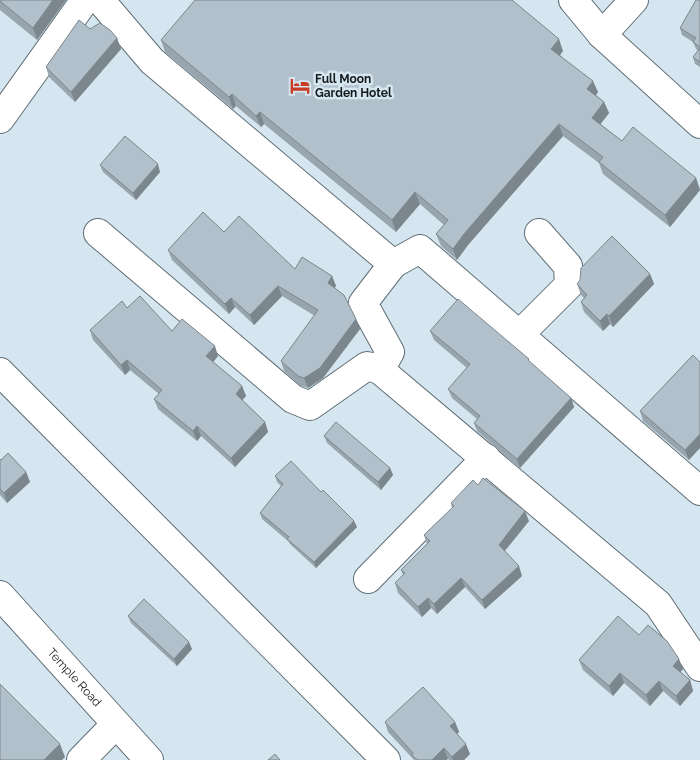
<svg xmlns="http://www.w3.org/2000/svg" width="700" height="760" viewBox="0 0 700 760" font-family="Raleway,sans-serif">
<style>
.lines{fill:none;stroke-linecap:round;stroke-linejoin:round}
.minor-casing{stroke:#5f6d75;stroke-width:30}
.minor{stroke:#fff;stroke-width:28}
.wall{fill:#98a5ae}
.shaded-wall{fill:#7c868d}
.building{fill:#b1c0ca;stroke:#7c868d}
.labels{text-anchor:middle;stroke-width:5;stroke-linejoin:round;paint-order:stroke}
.poi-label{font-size:12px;font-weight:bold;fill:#151a1e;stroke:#d6e6f0;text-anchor:start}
.street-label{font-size:12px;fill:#151a1e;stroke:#d6e6f0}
</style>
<rect width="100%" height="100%" fill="#d6e6f0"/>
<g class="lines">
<defs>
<g id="minor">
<polyline points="100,0 152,61 393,264 420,249 700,491"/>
<polyline points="573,0 602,35 700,124"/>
<polyline points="602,35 634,0"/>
<polyline points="0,119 85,0"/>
<polyline points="98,233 293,399 310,406 367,366 380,370 658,604 700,667"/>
<polyline points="520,334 569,285 568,266 539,233"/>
<polyline points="380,370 390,352 363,303 393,264"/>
<polyline points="0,372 386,760"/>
<polyline points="368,579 486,458"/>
<path id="s1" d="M0 595 149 760"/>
<polyline points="81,760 116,724"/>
</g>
</defs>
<use href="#minor" class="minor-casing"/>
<use href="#minor" class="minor"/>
</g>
<g class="wall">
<polygon points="0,0 66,0 37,40 0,10"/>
<polygon points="700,0 700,67 695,64 693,57 698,51 696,49 693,42 682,35 680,28"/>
<polygon points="90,29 117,38 121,49 75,102 49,77 46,67"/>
<polygon points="161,40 563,51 560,55 598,92 596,95 604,102 609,113 600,124 622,141 696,178 700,190 670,227 603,174 599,163 563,136 468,245 457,260 441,246 436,234 444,225 420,204 396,232 264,124 261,127 236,106 233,109 165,52"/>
<polygon points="100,165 160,172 136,200 103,172"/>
<polygon points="224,232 295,269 332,276 336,286 334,288 360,329 323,378 308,388 301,386 284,371 281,361 315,316 282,296 254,325 235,307 229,314 172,260 168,250"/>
<polygon points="650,274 654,284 613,327 610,324 603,331 584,312 581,302 584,298 581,295 577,284"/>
<polygon points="127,308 218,356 213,362 242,386 246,396 242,400 265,422 268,432 235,467 201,436 197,441 158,409 154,399 159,394 130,370 125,375 93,340 90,330"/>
<polygon points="430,331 571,398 574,407 520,468 477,431 474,423 477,419 452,398 448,389 467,368 434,340"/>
<polygon points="693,355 689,460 643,421 640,411"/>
<polygon points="324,436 390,468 393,475 381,490 327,443"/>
<polygon points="0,459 26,472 30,482 7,503 0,495"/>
<polygon points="275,476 321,492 354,521 357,527 316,568 290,544 288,541 262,519 260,513 281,486 277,482"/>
<polygon points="451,503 529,521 505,551 522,576 485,609 465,587 437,614 431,608 422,617 398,593 395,583 403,575 401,570 427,544 424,535 452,508"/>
<polygon points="128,616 192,649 177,666 131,623"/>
<polygon points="639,635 683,669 680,672 690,680 693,691 680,706 663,691 650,706 624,683 613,696 583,670 579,660"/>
<polygon points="385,722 455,722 459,732 457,734 470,754 464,760 449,760 448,759 446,760 414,760 388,732"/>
</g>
<g class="shaded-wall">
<polygon points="53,0 66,0 37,40 33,28"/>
<polygon points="117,38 121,49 75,102 71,92"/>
<polygon points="559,39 563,51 555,61 551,49"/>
<polygon points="593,81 598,92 592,101 587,89"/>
<polygon points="232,94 236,106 233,109 229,97"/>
<polygon points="604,102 609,113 596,130 592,118"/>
<polygon points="260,112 264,124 261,127 256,116"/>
<polygon points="559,124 563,136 468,245 457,260 453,249 464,234"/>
<polygon points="158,164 160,172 136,200 133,193"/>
<polygon points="696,178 700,190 670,227 665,215"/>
<polygon points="415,192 420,204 396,232 392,220"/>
<polygon points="650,274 654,284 613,327 609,316"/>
<polygon points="332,276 336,286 331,293 328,283"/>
<polygon points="278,286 282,296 254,325 250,315"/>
<polygon points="231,298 235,307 229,314 225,304"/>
<polygon points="607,314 610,324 603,331 600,321"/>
<polygon points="356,319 360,329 323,378 308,388 304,378"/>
<polygon points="215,346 218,356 210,366 206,356"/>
<polygon points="127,360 130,370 125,375 121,365"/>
<polygon points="242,386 246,396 239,404 236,394"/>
<polygon points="571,398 574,407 520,468 517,459"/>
<polygon points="265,422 268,432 235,467 231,458"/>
<polygon points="197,426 201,436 197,441 193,431"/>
<polygon points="700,434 700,448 689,460 685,450"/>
<polygon points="390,468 393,475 381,490 378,482"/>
<polygon points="26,472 30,482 7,503 4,493"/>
<polygon points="525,511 529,521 502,554 499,545"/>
<polygon points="354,521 357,527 316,568 314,562"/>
<polygon points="519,566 522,576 485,609 482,600"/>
<polygon points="461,578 465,587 437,614 434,604"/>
<polygon points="428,598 431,608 422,617 418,607"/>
<polygon points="189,642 192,649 177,666 174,659"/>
<polygon points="679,659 683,669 677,676 673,666"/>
<polygon points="620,673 624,683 613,696 609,686"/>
<polygon points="690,680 693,691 680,706 676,696"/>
<polygon points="659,681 663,691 650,706 646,695"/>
<polygon points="455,722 459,732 454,737 450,726"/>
<polygon points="60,744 65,757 62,760 44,760"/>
<polygon points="466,744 470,754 464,760 453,760 452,757"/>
<polygon points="444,748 448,759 446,760 432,760"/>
</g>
<g class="building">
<polygon points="0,0 53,0 33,28 0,1"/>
<polygon points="195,0 512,0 559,39 551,49 593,81 587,89 604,102 592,118 622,141 633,127 696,178 665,215 599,162 603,157 559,124 464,234 453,249 436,234 448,220 415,192 392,220 260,112 256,116 232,94 229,97 161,40"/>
<polygon points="696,0 700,0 700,47 693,42 696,38 680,28"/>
<polygon points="79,20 90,29 100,23 110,30 117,38 71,92 46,67"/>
<polygon points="700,48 700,62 693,57"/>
<polygon points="125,136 158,164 133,193 100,165"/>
<polygon points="203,212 224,232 239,216 295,269 302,257 332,276 328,283 344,295 356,319 320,368 304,378 298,376 281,361 318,310 278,286 250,315 231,298 225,304 168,250"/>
<polygon points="612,236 650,274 609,316 607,314 600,321 581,302 587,295 577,284 580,280 581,268"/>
<polygon points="140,296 172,331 182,319 215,346 206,356 242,386 236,394 265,422 231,458 197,426 193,431 154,399 162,390 127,360 121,365 90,330 122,301 127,308"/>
<polygon points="458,299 529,359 528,360 571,398 517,459 474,423 480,416 448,389 470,364 430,331"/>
<polygon points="693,355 700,362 700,434 685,450 640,411"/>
<polygon points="336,422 390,468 378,482 324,436"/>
<polygon points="8,453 26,472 4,493 0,489 0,459 1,460"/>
<polygon points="291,461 321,492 323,490 354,521 314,562 287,539 289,537 260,513 283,484 275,476"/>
<polygon points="483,478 525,511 499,545 519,566 482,600 461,578 434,604 428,598 418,607 395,583 405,573 401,570 430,541 424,535 454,506 451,503 473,480 478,485"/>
<polygon points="144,599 189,642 174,659 128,616"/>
<polygon points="618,616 639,635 648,625 667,641 679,659 673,666 690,680 676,696 659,681 646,695 620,673 609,686 579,660"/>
<polygon points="0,684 60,744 44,760 0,760"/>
<polygon points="423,687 455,722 450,726 466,744 452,757 444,748 432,760 417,760 412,755 413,753 385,722"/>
<polygon points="275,754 280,760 268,760"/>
</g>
<defs>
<symbol id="hotel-bare" viewBox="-9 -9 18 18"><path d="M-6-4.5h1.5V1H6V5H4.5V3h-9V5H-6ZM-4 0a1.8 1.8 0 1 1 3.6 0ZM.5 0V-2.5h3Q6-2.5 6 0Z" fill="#c73c22" stroke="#d6e6f0" stroke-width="2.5" paint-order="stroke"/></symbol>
</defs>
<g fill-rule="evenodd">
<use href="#hotel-bare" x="286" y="72" width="28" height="28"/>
</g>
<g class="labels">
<g class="poi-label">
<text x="315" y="83">Full Moon<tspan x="315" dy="14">Garden Hotel</tspan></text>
</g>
<g class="street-label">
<text dy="4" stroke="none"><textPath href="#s1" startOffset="111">Temple Road</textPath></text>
</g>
</g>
</svg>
